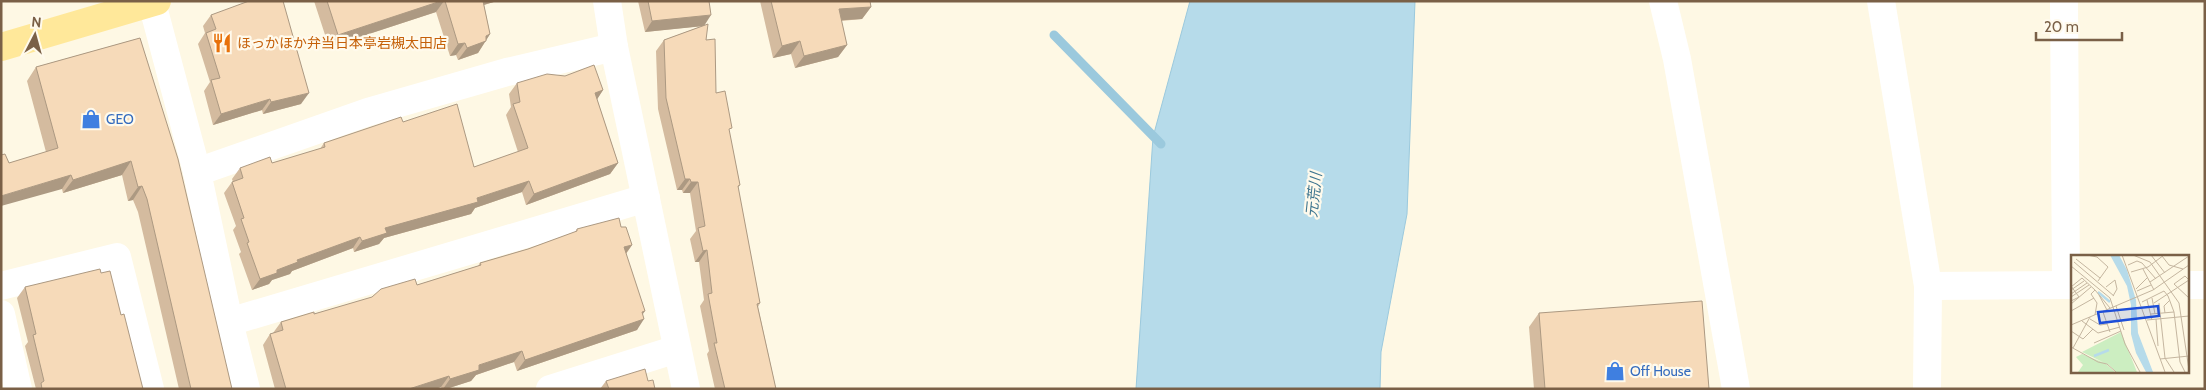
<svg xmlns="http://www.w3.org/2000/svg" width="2206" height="390" viewBox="0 0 2206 390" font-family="Cabin,'Noto Sans JP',sans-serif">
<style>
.water{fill:#b6dbea;stroke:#9bc9dd}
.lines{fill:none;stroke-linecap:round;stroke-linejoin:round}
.stream{stroke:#9bc9dd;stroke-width:9}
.minor{stroke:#fff;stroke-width:28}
.tertiary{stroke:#fff;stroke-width:28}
.primary{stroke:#ffe89a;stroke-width:28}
.wall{fill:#d4bb9f}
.shaded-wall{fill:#ac9982}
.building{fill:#f6dab9;stroke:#ac9982}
.labels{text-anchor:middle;stroke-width:4.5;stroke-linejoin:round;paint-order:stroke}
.food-label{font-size:14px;fill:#c56008;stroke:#fffaec;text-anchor:start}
.shop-label{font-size:14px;fill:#366cbe;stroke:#fffaec;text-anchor:start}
.water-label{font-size:15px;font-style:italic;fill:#3e758f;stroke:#fffaec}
.inset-river{fill:none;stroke:#b6dbea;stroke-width:2.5}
.inset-road{fill:none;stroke:#c5b6a0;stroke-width:1}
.view{fill:#1d4ed8;fill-opacity:0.15;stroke:#1d4ed8;stroke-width:2.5}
.inset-edge{fill:none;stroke:#7a6047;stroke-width:2.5}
</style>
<rect width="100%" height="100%" fill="#fef8e4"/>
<polygon class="water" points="1190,1 1415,1 1407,214 1381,352 1380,389 1136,389 1153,137"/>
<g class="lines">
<polyline class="stream" points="1054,35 1161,144"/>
<g class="minor">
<polyline points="1881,1 1928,286 1927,389"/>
<polyline points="2064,1 2066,285"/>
<polyline points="152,3 197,172 229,322 246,389"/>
<polyline points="197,172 368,112 507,72 614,47"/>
<polyline points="2187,285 2205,285"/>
<polyline points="1,286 117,257 150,389"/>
<polyline points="1928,286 2072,285"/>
<polyline points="1,314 18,389"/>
<polyline points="229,322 646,198"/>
<polyline points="550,389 677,349"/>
</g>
<g class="tertiary">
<polyline points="607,1 614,47 686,389"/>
<polyline points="1663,1 1677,59 1736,389"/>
</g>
<polyline class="primary" points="1,47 157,1"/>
</g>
<g class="wall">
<polygon points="314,1 497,1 484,5 490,34 478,53 458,60 456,55 450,56 436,12 329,47"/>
<polygon points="638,1 709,1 704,26 706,40 716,93 729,131 740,185 738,188 760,303 758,307 776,389 715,389 707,354 709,351 700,306 704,300 699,262 695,262 690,239 696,231 690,193 683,193 682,190 677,190 658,109 656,51 664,40 702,26 645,32"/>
<polygon points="760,1 870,1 871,7 862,19 841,21 847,45 838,57 795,68 791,54 773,58"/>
<polygon points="211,15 301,104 263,114 262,110 213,125 204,91 210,82 198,44 205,33 203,26"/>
<polygon points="140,38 232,389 179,389 138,212 133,200 128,201 122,175 63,193 62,189 9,163 46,152 27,81 36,67"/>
<polygon points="517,83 603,90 597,99 618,163 610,174 526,205 522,192 475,208 471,214 384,238 379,244 354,252 353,248 292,271 290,274 272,280 269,284 252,290 239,254 241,252 233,230 236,226 224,193 232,182 233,182 232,179 240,168 272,163 320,149 324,143 403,122 474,167 518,152 506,115 511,107 509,94"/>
<polygon points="621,227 632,245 626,254 643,315 637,330 517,371 514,362 476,375 471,381 446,389 442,389 441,387 435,389 275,389 263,345 270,334 273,333 281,322 314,314 417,285 478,266 480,263 528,249 575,232 577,229"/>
<polygon points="101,273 121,315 143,389 36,389 25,346 28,342 17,298 25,287"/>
<polygon points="1539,313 1709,389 1534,389 1529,327"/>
<polygon points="606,381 648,381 655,389 600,389"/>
</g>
<g class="shaded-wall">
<polygon points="441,1 444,1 436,12 329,47 338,35"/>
<polygon points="478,1 497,1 473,8"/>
<polygon points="871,7 862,19 830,21 839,9"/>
<polygon points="711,15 704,26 645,32 652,21"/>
<polygon points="490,34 478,53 458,60 467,48 486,36"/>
<polygon points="800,41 791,54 773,58 782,46"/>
<polygon points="465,43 456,55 450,56 458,44"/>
<polygon points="847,45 838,57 795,68 804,56"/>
<polygon points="603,90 596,101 595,93"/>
<polygon points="309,93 301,104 263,114 271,102"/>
<polygon points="270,99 262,110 213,125 221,114"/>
<polygon points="131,161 122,175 63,193 73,180"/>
<polygon points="618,163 610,174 526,205 534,194"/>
<polygon points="71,175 62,189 1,206 1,196"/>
<polygon points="685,179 690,179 682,190 677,190"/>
<polygon points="529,181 522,192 475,208 471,214 384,238 379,244 354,252 362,241 385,228"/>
<polygon points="691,182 698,182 690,193 683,193"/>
<polygon points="142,186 133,200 128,201 138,187"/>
<polygon points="360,237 353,248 292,271 290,274 272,280 269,284 252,290 260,279 277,270 297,260"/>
<polygon points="632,245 624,256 624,247"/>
<polygon points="707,250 699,262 695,262 703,251"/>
<polygon points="645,311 638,321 644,319 637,330 517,371 525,360"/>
<polygon points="522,351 514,362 476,375 471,381 446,389 443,389 450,379 479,365"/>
<polygon points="449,376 441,387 435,389 409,389"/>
</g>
<g class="building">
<polygon points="249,1 283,1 309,93 271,102 270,99 221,114 211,80 220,78 206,33 216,29 211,15"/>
<polygon points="327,1 441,1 338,35"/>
<polygon points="445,1 483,1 490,34 486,36 486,41 467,48 465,43 458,44"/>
<polygon points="648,1 709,1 711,15 652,21"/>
<polygon points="771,1 870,1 871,7 839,9 847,45 804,56 800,41 782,46"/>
<polygon points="708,24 706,40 715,39 716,93 725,91 732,128 729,129 740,185 738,186 760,303 757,304 776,389 725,389 714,343 717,343 708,294 712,293 707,250 703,251 698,228 705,226 698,182 691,182 690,179 685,179 666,98 664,40"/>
<polygon points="140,38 178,159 232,389 191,389 147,199 142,186 138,187 131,161 73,180 71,175 1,196 1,155 5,154 9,163 58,148 36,67"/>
<polygon points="594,65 603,90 595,93 618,163 534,194 529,181 477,198 478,202 385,228 387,233 362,241 360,237 297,260 298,262 277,270 277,273 260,279 247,243 249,242 241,219 244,218 232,182 243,178 240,168 270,157 272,163 325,147 324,143 401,117 403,122 457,104 474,167 528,148 513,104 520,102 517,83 547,74 565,76"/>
<polygon points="619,218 621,227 626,227 632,245 624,247 645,311 642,312 644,319 525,360 522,351 479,365 479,370 450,379 449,376 409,389 286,389 270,334 283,330 281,322 314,312 314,314 372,297 381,289 415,279 417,285 481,265 480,263 528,249 577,231 577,229"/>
<polygon points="100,269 101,273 110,271 121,315 124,314 143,389 42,389 41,383 44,381 33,335 36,334 25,287"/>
<polygon points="1702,301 1709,389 1545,389 1539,313"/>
<polygon points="645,369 648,381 653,380 655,389 609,389 606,381"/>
</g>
<defs>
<symbol id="restaurant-bare" viewBox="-9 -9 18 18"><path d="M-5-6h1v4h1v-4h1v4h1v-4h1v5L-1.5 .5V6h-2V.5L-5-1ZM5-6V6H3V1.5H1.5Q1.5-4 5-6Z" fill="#e8710a" stroke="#fffaec" stroke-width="2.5" paint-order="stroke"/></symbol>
<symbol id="shop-bare" viewBox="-9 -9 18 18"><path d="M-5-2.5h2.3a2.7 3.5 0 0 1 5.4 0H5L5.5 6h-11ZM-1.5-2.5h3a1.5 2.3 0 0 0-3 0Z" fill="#3f7fe0" stroke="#fffaec" stroke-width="2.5" paint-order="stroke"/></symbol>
</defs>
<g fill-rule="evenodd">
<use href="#restaurant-bare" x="208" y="29" width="28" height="28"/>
<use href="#shop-bare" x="77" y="105" width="28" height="28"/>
<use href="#shop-bare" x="1601" y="357" width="28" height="28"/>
</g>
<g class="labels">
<g class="food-label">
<text x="237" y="48">ほっかほか弁当日本亭岩槻太田店</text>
</g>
<g class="shop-label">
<text x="106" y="124">GEO</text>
<text x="1630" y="376">Off House</text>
</g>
<g class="water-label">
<text transform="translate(1314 195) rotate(-84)" y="5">元荒川</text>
</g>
</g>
<g transform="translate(2071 255)">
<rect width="118" height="118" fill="#fef8e4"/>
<path d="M50 77 66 117H45L38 110 11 97ZM11 99 34 108 44 117H7L12 110 5 102Z" fill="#cceec1"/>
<path d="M39 0H48L56 15 65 45 67 78 82 117H75L65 98 60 79V50L56 31Z" fill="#b6dbea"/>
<path class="inset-river" d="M27 37 39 47M23 101 38 95"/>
<path class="inset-road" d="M16 0 26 2 37 12 27 26M51 0 94 117M62 0 79 7 108 48 118 115M80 0 94 18M91 1 98 10 112 14M5 4 29 23M3 7 43 41M57 10 66 6 71 8 85 24M0 11 39 43 54 89 69 117M72 14 83 35M60 17 77 12 93 0M118 25 114 21 103 29 118 43M79 27 118 1M0 32 11 23 24 35 20 39 26 48 24 60M35 32 44 25 46 34 42 41M65 34 77 22M0 35 13 26M24 35 39 53M66 36 80 30M0 39 16 28M28 40 36 55M0 42 18 30M81 43 84 59M76 45 81 65M0 46 8 42 0 31M71 47 93 36 97 41 103 57 109 107 114 117M83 48 118 25M88 48 94 103 103 117M0 49 20 32M45 51 53 75M0 56 23 43M118 56V78M32 57 39 77M94 58 93 51 99 45M80 59 103 57M19 64 29 70 36 69M85 64 87 91M76 65 118 61M11 66 27 78 49 72M0 70 82 35 118 10M0 76 12 84 22 74M23 88 50 76M0 92 27 107 36 109 45 117M2 93 19 62M89 104 118 101"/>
<path class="view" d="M87 51 88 61 29 68 27 57Z"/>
<rect width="118" height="118" class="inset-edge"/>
</g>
<rect width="2206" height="390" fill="none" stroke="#7a6047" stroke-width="5"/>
<g transform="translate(35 35) rotate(6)" stroke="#fffaec" stroke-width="4" paint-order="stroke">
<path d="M0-4L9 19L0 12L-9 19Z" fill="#7a6047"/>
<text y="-8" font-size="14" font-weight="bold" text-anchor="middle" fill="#7a6047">N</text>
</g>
<path d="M2036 32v8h86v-8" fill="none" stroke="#7a6047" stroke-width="2.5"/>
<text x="2044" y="32" font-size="15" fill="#7a6047" stroke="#fffaec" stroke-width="4" paint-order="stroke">20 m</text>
</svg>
